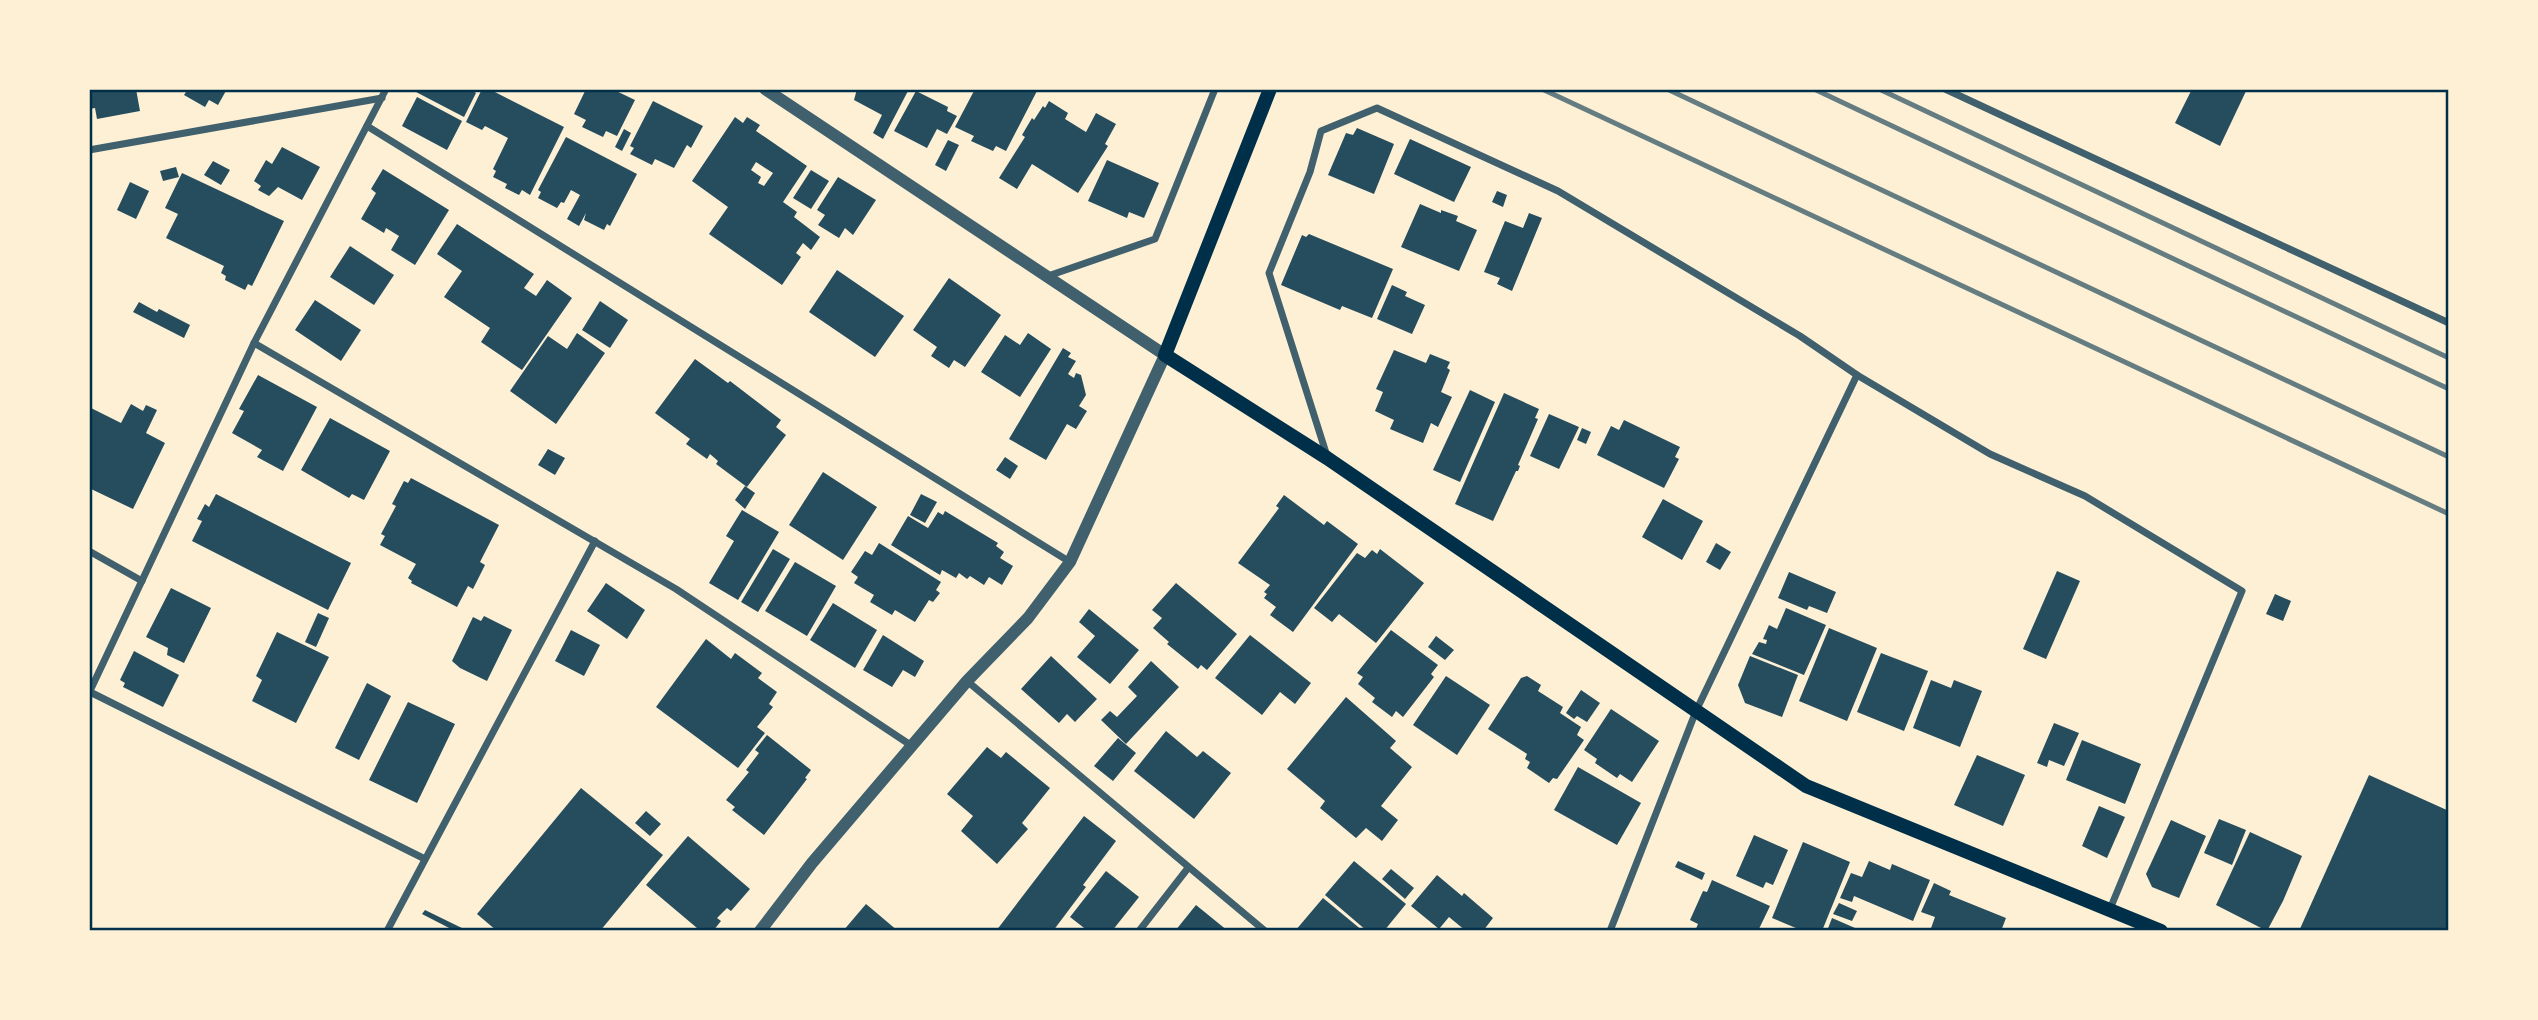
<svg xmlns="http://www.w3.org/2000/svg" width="2538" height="1020" viewBox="0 0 2538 1020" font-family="'IBM Plex Serif',serif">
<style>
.building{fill:#264d5e;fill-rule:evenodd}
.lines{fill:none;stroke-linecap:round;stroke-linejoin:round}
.minor{stroke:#3f606c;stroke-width:7}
.tertiary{stroke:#3f606c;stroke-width:12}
.secondary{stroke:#003049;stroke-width:14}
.rail{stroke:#657d81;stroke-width:5}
.neatline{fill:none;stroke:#003049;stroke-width:2.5}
</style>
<rect width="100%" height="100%" fill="#fdf0d5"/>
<g class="building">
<polygon points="89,89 136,89 140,111 97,119 95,108 89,109"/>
<polygon points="181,89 227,89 218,105 209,100 205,107 184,95 186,92"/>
<polygon points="418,89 470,89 476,93 464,117 416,92"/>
<polygon points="482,89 489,89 564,127 530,195 522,190 519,195 505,188 507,184 493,177 496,171 493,169 508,138 485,126 482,130 466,122"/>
<polygon points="586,89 612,89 635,100 617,136 606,131 603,137 582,127 586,120 574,114"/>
<polygon points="857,89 909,89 883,139 873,133 882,115 854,100"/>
<polygon points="975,89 1038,89 1006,151 996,146 993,151 971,141 974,136 955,127"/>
<polygon points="2192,89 2247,89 2220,146 2175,123"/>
<polygon points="916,91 948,107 947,111 957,116 947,134 937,129 927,148 894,131"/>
<polygon points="417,97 462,121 447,150 402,126"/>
<polygon points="653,101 703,126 691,148 687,145 674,168 655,159 652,165 630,154 634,148 630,146"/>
<polygon points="1049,101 1068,113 1065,119 1086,132 1096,113 1116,124 1105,144 1108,146 1078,193 1032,164 1017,189 999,178 1025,137 1022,135 1032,118 1034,120 1043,106 1045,108"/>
<path d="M735 117 743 123 747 117 760 125 756 131 807 166 783 202 797 212 794 217 820 237 811 250 803 243 796 253 801 257 782 285 709 234 728 207 692 181ZM756 162 773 173 764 186 758 183 761 177 751 170Z"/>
<polygon points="1357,128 1394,144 1374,194 1328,175 1346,133 1353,135"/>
<polygon points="624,129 631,133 622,151 615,147"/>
<polygon points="566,137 637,174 610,226 607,224 604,230 584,220 586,213 579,226 567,219 580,195 571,190 564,203 561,202 557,208 538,198 541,192 538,190"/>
<polygon points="1410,139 1471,167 1454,202 1394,174"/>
<polygon points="948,140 959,145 946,171 935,165"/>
<polygon points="282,147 320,167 302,200 278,187 269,196 258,190 261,186 254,181 266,160 272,164"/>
<polygon points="1107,160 1159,183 1144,218 1129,212 1127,218 1088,201"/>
<polygon points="213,161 230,170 221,185 204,175"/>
<polygon points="176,167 179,177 163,181 160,171"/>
<polygon points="383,169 449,210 415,265 391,250 399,236 386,228 384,233 361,219 376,193 371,189"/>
<polygon points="811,170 829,181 811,209 793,198"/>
<polygon points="182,173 284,221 252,286 248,284 245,290 225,280 226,276 221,273 224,266 166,238 178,214 165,208"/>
<polygon points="838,177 876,200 853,235 845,228 839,238 818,225 825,215 817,210"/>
<polygon points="130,182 149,191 136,219 117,210"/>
<polygon points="1497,191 1507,195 1503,207 1492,202"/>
<polygon points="1420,204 1441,213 1441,210 1458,216 1456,221 1477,230 1459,271 1401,247"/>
<polygon points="1529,213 1542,218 1512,291 1497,284 1500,278 1484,272 1505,221 1523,228"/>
<polygon points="457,224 534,274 524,288 536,296 547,280 572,298 522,370 481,342 490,328 444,297 462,271 437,254"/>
<polygon points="1309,234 1393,269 1372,318 1342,306 1340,310 1281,285 1302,235 1306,237"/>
<polygon points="350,246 394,275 374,305 330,277"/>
<polygon points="837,270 904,316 875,357 809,312"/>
<polygon points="949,278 1001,315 965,367 954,360 949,368 931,356 937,347 913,330"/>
<polygon points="1392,285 1407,292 1405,296 1425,305 1412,334 1377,319"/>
<polygon points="315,300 361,330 341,361 295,330"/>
<polygon points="600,301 628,320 610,348 582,330"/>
<polygon points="139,302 157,312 159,309 190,325 184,338 133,312"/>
<polygon points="577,333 605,353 556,424 510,391 548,336 567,349"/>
<polygon points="1028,333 1051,349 1020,397 981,372 1005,335 1020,345"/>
<polygon points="1063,348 1071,353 1068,357 1076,361 1068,374 1074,378 1076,373 1081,375 1086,395 1079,406 1087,411 1076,429 1067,424 1046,460 1009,439"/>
<polygon points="1394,350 1426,363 1430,354 1450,362 1447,368 1450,370 1441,392 1452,397 1438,427 1431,423 1423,443 1390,429 1394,420 1375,411 1383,392 1376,389"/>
<polygon points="695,359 728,383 730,381 781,420 776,427 786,435 747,487 716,464 718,461 710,454 707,459 686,444 690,439 655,413"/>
<polygon points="258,375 317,407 283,471 257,457 262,450 232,433 244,411 239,409"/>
<polygon points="1470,390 1495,402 1460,482 1433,470"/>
<polygon points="1504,393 1539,409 1535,418 1538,419 1518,465 1520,466 1518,471 1516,471 1493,521 1455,504"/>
<polygon points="131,404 143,411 146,405 157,410 146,433 165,443 133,509 89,488 89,407 121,423"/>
<polygon points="1549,414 1579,427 1559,469 1530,456"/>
<polygon points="330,418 390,451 364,500 352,494 349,498 301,470"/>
<polygon points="1624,420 1680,447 1675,457 1679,459 1664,488 1597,455 1611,426 1619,430"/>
<polygon points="1582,428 1591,432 1586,444 1577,440"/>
<polygon points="548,449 565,458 555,475 538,465"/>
<polygon points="1005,457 1018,466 1010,479 996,470"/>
<polygon points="823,472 877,507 843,560 789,525"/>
<polygon points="411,478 499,525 480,562 485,565 473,589 468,586 457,607 411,583 412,581 408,578 416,564 380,545 385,536 381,534 396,506 392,504 404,481 408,483"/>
<polygon points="745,486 755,493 745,509 735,500"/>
<polygon points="216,494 351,563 328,610 192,541 202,521 197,519 205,504 209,507"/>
<polygon points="921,494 937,502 925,523 910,515"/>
<polygon points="1284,495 1324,525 1327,521 1358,544 1293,632 1270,615 1276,607 1264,598 1267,594 1264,592 1270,585 1238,563 1279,508 1276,506"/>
<polygon points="1663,499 1703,521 1682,560 1642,537"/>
<polygon points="742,510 779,532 738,600 709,583 734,541 726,536"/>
<polygon points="945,511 998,543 996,546 1004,552 1000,558 1013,566 1002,585 989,577 984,585 970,576 967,579 959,573 956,578 942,570 940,575 891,545 908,516 928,528 938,512 943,515"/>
<polygon points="879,543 941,582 936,590 940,593 933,602 929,600 915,622 895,610 892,615 870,602 874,595 854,583 858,577 851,572 865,551 872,555"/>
<polygon points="1716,543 1731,552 1720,570 1706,562"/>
<polygon points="773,549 790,559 758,612 741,602"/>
<polygon points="1380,549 1424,583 1376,643 1339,614 1332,622 1314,608 1357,553 1365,558 1372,550 1377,554"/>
<polygon points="795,562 836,586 807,636 765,611"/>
<polygon points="2057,571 2080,581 2046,659 2023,649"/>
<polygon points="1789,572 1836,592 1827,613 1809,606 1807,610 1778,598"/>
<polygon points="606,583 645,610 627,639 587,611"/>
<polygon points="1176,583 1237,634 1207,670 1201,665 1198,669 1167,644 1169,642 1153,628 1162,618 1152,610"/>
<polygon points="171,588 211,608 184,663 167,655 168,648 146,637"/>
<polygon points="2275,594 2291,601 2283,621 2266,614"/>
<polygon points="833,603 877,630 855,668 810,640"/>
<polygon points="1786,608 1826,625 1804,675 1752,654 1759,642 1766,644 1767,640 1763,639 1769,625 1777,629"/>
<polygon points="1089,609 1139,650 1110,684 1077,657 1095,636 1079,622"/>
<polygon points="318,613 329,618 316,647 305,642"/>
<polygon points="484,616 512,630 487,681 460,668 452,661 473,617 481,621"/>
<polygon points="1829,628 1877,648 1847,721 1799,701"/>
<polygon points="571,630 600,645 584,676 555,661"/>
<polygon points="1391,630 1438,665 1431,674 1434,677 1403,717 1396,711 1392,717 1372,702 1375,698 1358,684 1363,677 1357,673"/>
<polygon points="277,632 329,657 296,723 252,701 262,680 256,676"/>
<polygon points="883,635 924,661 915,677 903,670 892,687 863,670"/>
<polygon points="1250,635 1311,683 1295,704 1280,692 1262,715 1215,678"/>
<polygon points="1436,636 1454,650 1445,660 1428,647"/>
<polygon points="706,639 731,659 735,653 762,673 758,678 777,692 769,704 773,707 757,727 765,733 738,768 656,707"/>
<polygon points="134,651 179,675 163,707 123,687 125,683 120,680"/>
<polygon points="1881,653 1928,671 1904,731 1857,712"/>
<polygon points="1051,656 1097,699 1075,722 1067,714 1059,723 1021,689"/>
<polygon points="1750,656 1798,675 1782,717 1745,703 1738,685"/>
<polygon points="1151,661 1179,687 1126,744 1101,720 1110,711 1117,717 1137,696 1128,687"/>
<polygon points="1446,676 1490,705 1457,755 1413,725"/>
<polygon points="1527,676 1541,685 1538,691 1563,707 1560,713 1581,727 1577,735 1584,740 1557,779 1553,778 1549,783 1527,768 1530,762 1525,759 1527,754 1488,729 1521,678"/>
<polygon points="1931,680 1951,688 1954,680 1982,691 1960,747 1913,728"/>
<polygon points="367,683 391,696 359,760 335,748"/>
<polygon points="1581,690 1600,703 1587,722 1577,716 1574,719 1566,713"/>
<polygon points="1346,697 1396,741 1390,748 1412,767 1381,806 1398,820 1382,841 1366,828 1356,838 1320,808 1325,801 1287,769"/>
<polygon points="408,702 455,724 417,803 369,780"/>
<polygon points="1611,709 1659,741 1632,782 1620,774 1617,778 1595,763 1597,759 1584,750"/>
<polygon points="2054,723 2079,733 2064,766 2049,760 2047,767 2037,763"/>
<polygon points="1166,731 1197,757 1203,751 1231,773 1194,819 1134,771"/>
<polygon points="767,735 811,770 805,778 807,779 764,835 732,810 735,807 726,800 749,772 746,770 759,753 755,750"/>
<polygon points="1118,738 1136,753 1113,781 1094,766"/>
<polygon points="2082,740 2141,764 2125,804 2066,780"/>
<polygon points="987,747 1001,758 1006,752 1050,788 1022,823 1028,829 997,864 961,831 973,816 947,794"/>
<polygon points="1977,755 2025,775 2003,826 1954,805"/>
<polygon points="1578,767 1641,803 1617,845 1554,810"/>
<polygon points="2369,775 2449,811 2449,931 2299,931"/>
<polygon points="581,788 663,855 600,931 497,931 477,914"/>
<polygon points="2099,806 2125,817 2107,858 2082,846"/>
<polygon points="646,811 661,824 650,836 635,823"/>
<polygon points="1084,816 1116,841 1083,885 1086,887 1053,931 996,931"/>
<polygon points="2219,819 2246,830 2232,865 2204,853"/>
<polygon points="2171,820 2206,836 2179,898 2152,887 2146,874"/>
<polygon points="2250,832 2302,856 2283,901 2267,931 2216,905"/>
<polygon points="1754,835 1788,850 1773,885 1766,882 1763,888 1736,876"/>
<polygon points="688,836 750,889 731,911 727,908 717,918 721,921 713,931 695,931 697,928 646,885"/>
<polygon points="1803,842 1850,862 1822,931 1803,931 1772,918"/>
<polygon points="1354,861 1406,904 1384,931 1367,931 1325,895"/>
<polygon points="1678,861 1705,873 1702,880 1675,867"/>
<polygon points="1869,861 1890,870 1892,864 1930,880 1913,921 1854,896 1852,902 1840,898 1851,873 1862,877"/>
<polygon points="1391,869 1414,888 1405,899 1382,879"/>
<polygon points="1106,871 1139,897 1112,931 1088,931 1070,917"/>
<polygon points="1437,875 1462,896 1464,893 1493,918 1483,931 1466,931 1449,917 1439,929 1411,906"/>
<polygon points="1712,880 1770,906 1758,931 1695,931 1698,924 1690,920 1703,891 1707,892"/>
<polygon points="1934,883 1951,891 1949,895 2006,918 2001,931 1930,931 1935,917 1921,912"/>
<polygon points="1323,898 1363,931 1295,931"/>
<polygon points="1839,903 1857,911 1852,921 1833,914"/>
<polygon points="866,904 898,931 843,931"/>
<polygon points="1196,905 1228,931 1175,931"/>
<polygon points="425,910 468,931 455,931 422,914"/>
<polygon points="1832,918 1862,931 1827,931"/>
</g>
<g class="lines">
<g class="minor">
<polyline points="1945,89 2449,323"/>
<polyline points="367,126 1070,562"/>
<polyline points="89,150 382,98"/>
<polyline points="1048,276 1155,239 1215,89"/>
<polyline points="254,343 676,589 912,746"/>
<polyline points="1327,456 1269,273 1310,172 1321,131 1377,108 1558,191 1800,336 1857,375 1990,454 2085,496 2242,591 2110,909"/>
<polyline points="89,551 142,581"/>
<polyline points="967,681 1265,931"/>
<polyline points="90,692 425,859"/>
<polyline points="89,693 254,343 386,89"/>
<polyline points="387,931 595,541"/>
<polyline points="1139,931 1188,868"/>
<polyline points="1610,931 1696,711 1857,375"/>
</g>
<polyline class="tertiary" points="760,931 812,863 967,681 1028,618 1070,562 1165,355 765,89"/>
<polyline class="secondary" points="1270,89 1165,355 1327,458 1806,786 2161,931"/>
<g class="rail">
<polyline points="1542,89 2449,514"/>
<polyline points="1667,89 2449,457"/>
<polyline points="1814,89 2449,389"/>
<polyline points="1879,89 2449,358"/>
</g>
</g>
<rect width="2538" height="1020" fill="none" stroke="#fdf0d5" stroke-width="182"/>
<rect x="91" y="91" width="2356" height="838" class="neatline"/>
</svg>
